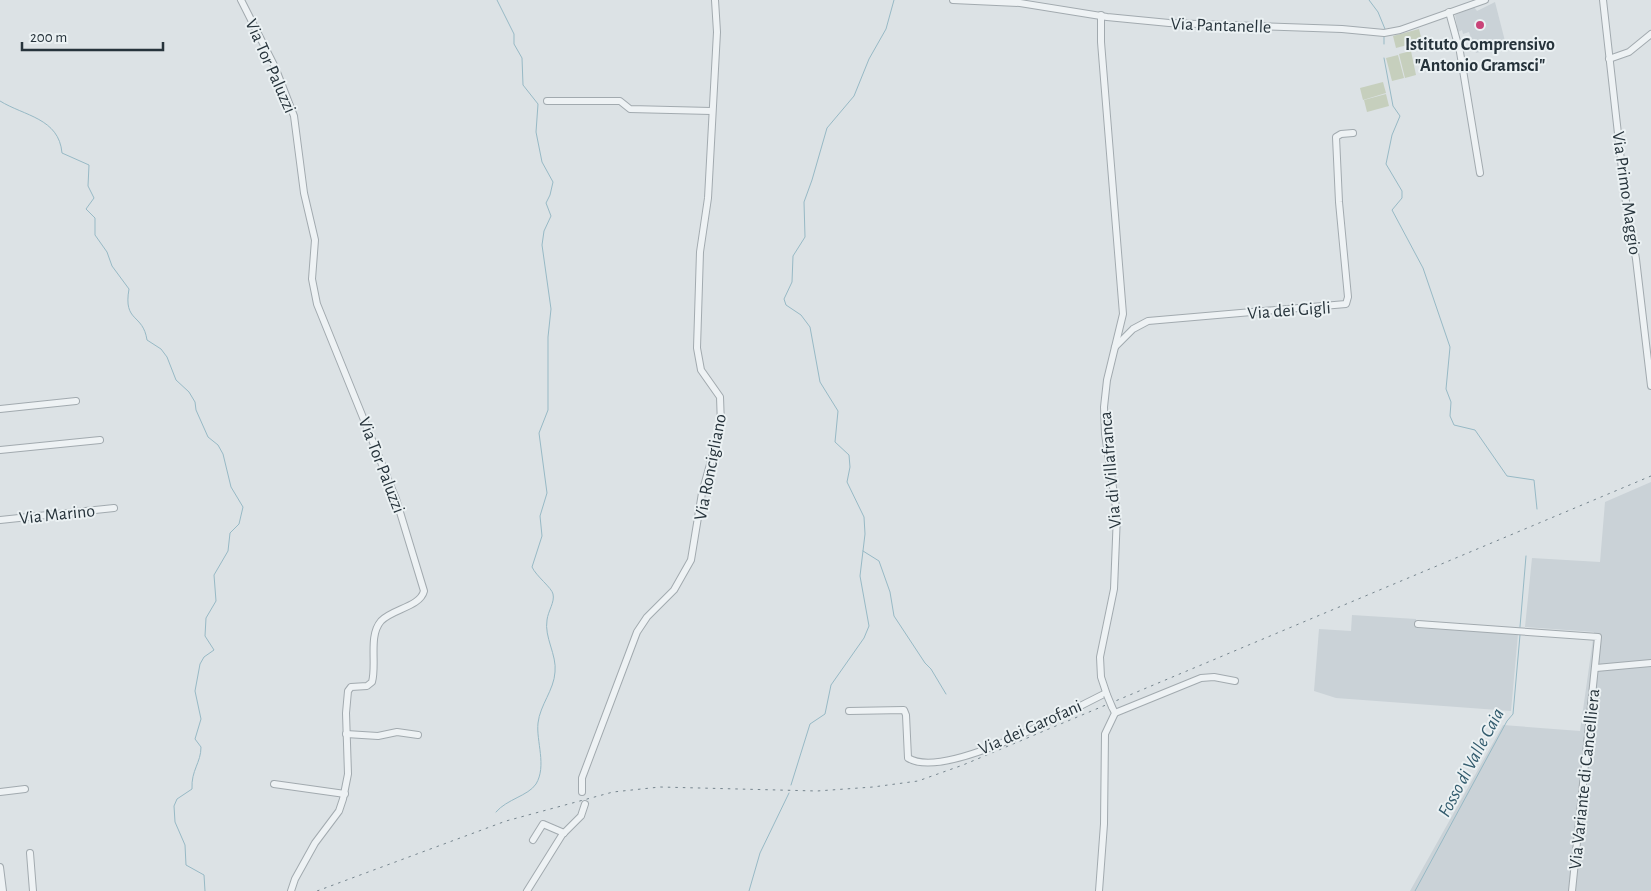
<svg xmlns="http://www.w3.org/2000/svg" width="1651" height="891" viewBox="0 0 1651 891" font-family="'Alegreya Sans',sans-serif">
  <style>
    .built { fill: #cad2d7 }
    .green { fill: #c6cfbd }
    .lines { fill: none; stroke-linecap: round; stroke-linejoin: round }
    .stream { stroke: #97b9c5; stroke-width: 1 }
    .minor-casing { stroke: #a2aaaf; stroke-width: 8 }
    .minor { stroke: #eef2f4; stroke-width: 6 }
    .rail { stroke: #76858e; stroke-width: 1; stroke-dasharray: 2.5 5; stroke-linecap: butt }
    .minor-bridge-casing { stroke: #a2aaaf; stroke-width: 8; stroke-linecap: butt }
    .minor-bridge { stroke: #eef2f4; stroke-width: 6 }
    .poi-dot { fill: #c94378; stroke: #ebf1f3; stroke-width: 2 }
    .labels { text-anchor: middle; stroke-width: 4; stroke-linejoin: round; paint-order: stroke }
    .street-label { font-size: 18px; fill: #26333b; stroke: #ebf1f3 }
    .poi-label { font-size: 18px; font-weight: bold; fill: #26333b; stroke: #ebf1f3 }
    .water-label { font-size: 19px; font-style: italic; fill: #325b6d; stroke: #ebf1f3 }
  </style>
  <rect width="100%" height="100%" fill="#dce2e5"/>
  <!-- built -->
  <g class="built">
    <path d="M 1495,2 L 1506,45 L 1476,53 L 1469,32 L 1463,34 L 1462,30 L 1458,32 L 1455,15 L 1474,7 L 1477,11 Z"/>
    <path d="M 1651,482 L 1651,891 L 1410,891 L 1503,725 L 1580,731 L 1594,632 L 1525,627 L 1532,558 L 1600,562 L 1605,502 Z"/>
    <path d="M 1352,615 L 1416,619 L 1416,628 L 1518,634 L 1511,711 L 1336,698 L 1314,691 L 1319,629 L 1351,631 Z"/>
  </g>
  <!-- green -->
  <g class="green">
    <path d="M 1419,29 L 1422,41 L 1396,48 L 1393,36 Z"/>
    <path d="M 1411,51 L 1416,75 L 1405,78 L 1399,54 Z"/>
    <path d="M 1398,55 L 1404,78 L 1392,81 L 1386,58 Z"/>
    <path d="M 1383,82 L 1386,93 L 1363,100 L 1360,88 Z"/>
    <path d="M 1386,94 L 1389,106 L 1367,112 L 1364,100 Z"/>
  </g>
  <g class="lines">
    <!-- stream -->
    <g class="stream">
      <path d="M 1369,0 L 1378,12 L 1385,29"/>
      <path d="M 1384,44 L 1384,35"/>
      <path d="M 1384,58 L 1393,106 L 1400,116 L 1392,135 L 1386,164 L 1402,191 L 1402,198 L 1392,210 L 1423,268 L 1450,347 L 1446,389 L 1451,402 L 1450,416 L 1454,425 L 1475,430 L 1507,476 L 1534,480 L 1537,509"/>
      <path d="M 0,101 C 24,116 59,118 62,153 L 89,165 L 88,186 L 94,198 L 86,209 L 95,218 L 95,235 L 107,252 L 112,266 L 129,289 C 123,323 143,313 147,340 L 161,349 L 167,357 L 176,380 L 189,392 L 195,402 L 196,410 L 208,437 L 218,445 L 223,454 L 231,487 L 243,507 L 239,524 L 230,533 L 228,551 L 214,575 L 216,601 L 206,618 L 205,636 L 214,650 L 204,657 L 200,664 L 195,691 L 201,719 L 195,739 L 201,747 C 201,763 191,770 192,789 L 177,799 L 174,806 L 175,822 L 185,845 L 186,865 L 204,875 L 205,891"/>
      <path d="M 863,551 L 879,561 L 890,592 L 894,616 L 925,663 L 931,669 L 946,694"/>
      <path d="M 1520,627 L 1526,556"/>
      <path d="M 791,785 L 810,724 L 825,714 L 831,685 L 864,638 L 869,626 L 860,576 L 865,534 L 864,517 L 847,482 L 850,467 L 849,455 L 835,442 L 838,411 L 820,382 L 810,327 L 801,315 L 786,305 L 784,299 L 792,282 L 793,256 L 805,237 L 804,202 L 812,180 L 827,128 L 854,96 L 869,59 L 886,29 L 894,0"/>
      <path d="M 496,812 C 507,799 528,796 536,784 C 547,766 536,741 538,723 C 540,705 554,690 555,672 C 557,655 544,637 547,620 C 548,611 555,602 553,594 C 552,588 536,576 532,567 L 542,536 L 540,516 L 547,493 L 539,433 L 548,410 L 548,337 L 551,309 L 542,245 L 544,231 L 551,216 L 546,203 L 550,195 L 553,182 L 542,162 L 536,132 L 538,104 L 523,85 L 522,58 L 514,44 L 514,34 L 497,0"/>
      <path d="M 749,891 L 760,853 L 789,793"/>
      <path d="M 1415,891 L 1507,721 L 1513,714 L 1520,635"/>
    </g>
    <!-- minor casing -->
    <g class="minor-casing">
      <g id="minor">
        <path d="M 241,0 L 275,67 L 294,116 L 304,193 L 315,240 L 312,279 L 317,304 L 396,499 L 424,591 C 420,607 392,609 381,621 C 368,636 377,664 372,682 L 367,686 L 351,687 L 348,691 L 346,713 L 348,774 L 343,799 L 339,811 L 315,843 L 295,879 L 291,891"/>
        <path d="M 953,0 L 1020,3 L 1107,17 L 1169,23 L 1342,29 L 1384,33 L 1400,30 L 1485,0"/>
        <path d="M 1603,0 L 1625,196 L 1636,259 L 1651,386"/>
        <path d="M 1449,12 L 1460,52 L 1480,173"/>
        <path d="M 1101,15 L 1101,42 L 1123,314 L 1107,380 L 1104,407 L 1105,434 L 1117,514 L 1114,589 L 1100,657 L 1101,677 L 1107,695"/>
        <path d="M 1609,59 L 1629,52 L 1651,34"/>
        <path d="M 547,101 L 620,101 L 630,109 L 711,111"/>
        <path d="M 1115,347 L 1133,329 L 1148,321 L 1346,304 L 1348,297 L 1339,202 L 1336,137 L 1341,134 L 1353,133"/>
        <path d="M 0,409 L 76,401"/>
        <path d="M 0,450 L 100,440"/>
        <path d="M 0,520 L 114,508"/>
        <path d="M 1418,624 L 1598,637 L 1572,891"/>
        <path d="M 1596,668 L 1651,663"/>
        <path d="M 849,711 L 904,710 L 906,715 L 908,758 C 945,781 1069,711 1106,693"/>
        <path d="M 1115,713 L 1201,678 L 1214,677 L 1235,681"/>
        <path d="M 346,734 L 378,736 L 397,732 L 418,735"/>
        <path d="M 274,784 L 345,794"/>
        <path d="M 0,792 L 25,789"/>
        <path d="M 582,792 L 582,778 L 637,632 L 647,617 L 674,590 L 691,560 L 702,493 L 721,425 L 720,397 L 701,370 L 697,348 L 700,252 L 708,198 L 717,32 L 715,0"/>
        <path d="M 533,840 L 543,824 L 564,833"/>
        <path d="M 30,853 L 33,891"/>
        <path d="M 0,867 L 3,891"/>
        <path d="M 527,891 L 562,835 L 581,816 L 585,804"/>
        <path d="M 1099,891 L 1104,824 L 1105,734 L 1115,713 L 1112,707"/>
      </g>
    </g>
    <!-- minor -->
    <use href="#minor" class="minor"/>
    <!-- rail -->
    <path class="rail" d="M 317,891 L 506,821 L 613,792 L 660,787 L 817,791 L 873,787 L 918,781 L 963,765 L 1651,476"/>
    <!-- minor-bridge casing -->
    <g class="minor-bridge-casing">
      <path id="minor-bridge" d="M 1107,695 L 1112,707"/>
    </g>
    <!-- minor-bridge -->
    <use href="#minor-bridge" class="minor-bridge"/>
  </g>
  <!-- markers -->
  <circle class="poi-dot" cx="1480" cy="25" r="5"/>
  <g class="labels">
    <!-- street labels -->
    <g class="street-label">
      <text transform="translate(1221 25) rotate(2)" y="6">Via Pantanelle</text>
      <text transform="translate(271 66) rotate(66)" y="6">Via Tor Paluzzi</text>
      <text transform="translate(1627 193) rotate(82)" y="6">Via Primo Maggio</text>
      <text transform="translate(1289 310) rotate(-4)" y="6">Via dei Gigli</text>
      <text transform="translate(382 465) rotate(69)" y="6">Via Tor Paluzzi</text>
      <text transform="translate(710 467) rotate(-79)" y="6">Via Roncigliano</text>
      <text transform="translate(1110 470) rotate(-95)" y="6">Via di Villafranca</text>
      <text transform="translate(57 514) rotate(-6)" y="6">Via Marino</text>
      <text transform="translate(1030 727) rotate(-24)" y="6">Via dei Garofani</text>
      <text transform="translate(1584 779) rotate(-84)" y="6">Via Variante di Cancelliera</text>
    </g>
    <!-- poi labels -->
    <g class="poi-label">
      <text x="1480" y="50">Istituto Comprensivo<tspan x="1480" dy="21">"Antonio Gramsci"</tspan></text>
    </g>
    <!-- water labels -->
    <g class="water-label">
      <text transform="translate(1470 762) rotate(-62)" y="7">Fosso di Valle Caia</text>
    </g>
  </g>
  <!-- scale -->
  <path d="M22 42v8h141v-8" fill="none" stroke="#26333b" stroke-width="2.5"/>
  <text x="30" y="42" font-size="15" fill="#26333b" stroke="#ebf1f3" stroke-width="4" paint-order="stroke">200 m</text>
</svg>
